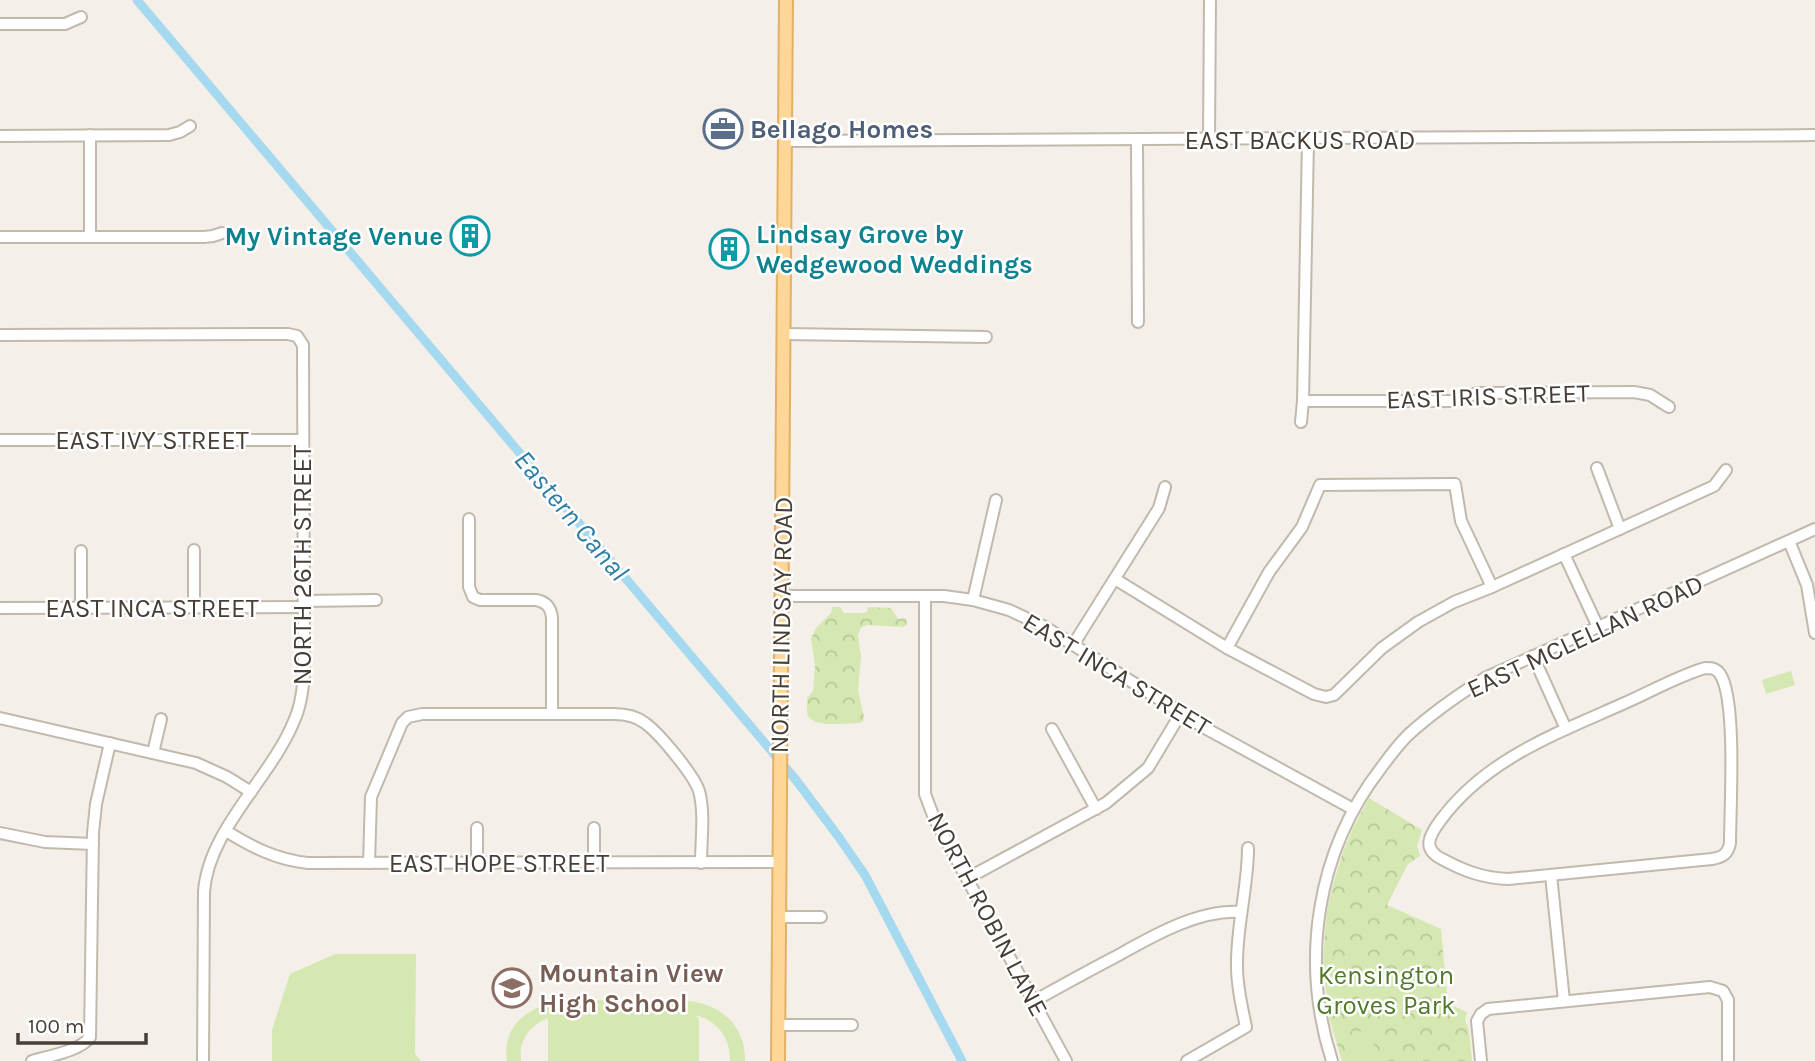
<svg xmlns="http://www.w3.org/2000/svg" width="1815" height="1061" viewBox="0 0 1815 1061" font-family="Karla,sans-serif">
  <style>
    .park { fill: url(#park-crowns) }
    .pitch { fill: #d5e8b1 }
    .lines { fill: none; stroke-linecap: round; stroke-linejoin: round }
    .canal { stroke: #a5d9f0; stroke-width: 9 }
    .minor-casing { stroke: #c2b9ad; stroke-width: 14 }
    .major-casing { stroke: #e3b166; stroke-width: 16 }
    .minor { stroke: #fff; stroke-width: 10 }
    .major { stroke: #fed697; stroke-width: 12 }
    .labels { text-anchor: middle; stroke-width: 5; stroke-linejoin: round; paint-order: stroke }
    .service-label { font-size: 26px; font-weight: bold; fill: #4e5e75; stroke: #fff; text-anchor: start }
    .street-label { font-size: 26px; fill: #473f37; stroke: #fff }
    .culture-label { font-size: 26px; font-weight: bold; fill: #0d838f; stroke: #fff; text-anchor: start }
    .education-label { font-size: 26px; font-weight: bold; fill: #785e54; stroke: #fff; text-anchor: start }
    .park-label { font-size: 26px; fill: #50792a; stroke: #fff }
    .water-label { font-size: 28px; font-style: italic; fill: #2d7ea3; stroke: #fff }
  </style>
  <defs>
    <pattern id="park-crowns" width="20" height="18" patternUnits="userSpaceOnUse" patternTransform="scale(1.75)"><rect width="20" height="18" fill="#d5e8b1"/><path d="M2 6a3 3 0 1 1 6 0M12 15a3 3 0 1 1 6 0" fill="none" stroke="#b8c899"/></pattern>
  </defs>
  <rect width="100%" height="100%" fill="#f4efe8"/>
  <!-- park -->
  <g class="park">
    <path d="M 832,607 L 840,607 L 844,613 L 864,613 L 867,612 L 868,607 L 891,608 L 898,619 L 905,618 L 907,621 L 906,625 L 903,627 L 867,625 L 861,628 L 858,635 L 861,657 L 858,690 L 864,717 L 863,721 L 860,723 C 847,723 815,728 808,716 C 806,710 808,704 807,698 L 813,691 L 814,679 L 815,666 L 811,639 L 816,628 L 831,613 Z"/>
    <path d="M 1369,798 L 1422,830 L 1417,846 L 1420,856 L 1408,864 L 1387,905 L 1441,929 L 1448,1004 L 1467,1012 L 1465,1020 L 1469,1030 L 1472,1061 L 1342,1061 L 1329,1018 L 1323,964 L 1326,916 L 1332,888 L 1343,852 L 1353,828 Z"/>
  </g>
  <!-- pitch -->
  <g class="pitch">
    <path d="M 1791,671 L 1795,685 L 1766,694 L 1762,680 Z"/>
    <path d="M 335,954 L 416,954 L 415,1054 L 421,1061 L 272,1061 L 272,1030 L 290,974 Z"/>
    <path d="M 569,1000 L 687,1001 C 720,1003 746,1026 745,1061 L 730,1061 C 731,1038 716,1019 694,1015 L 699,1018 L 699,1061 L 548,1061 L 548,1018 C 530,1025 518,1041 521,1061 L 507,1061 C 501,1021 535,1003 569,1000 Z"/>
    <path d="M 1352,1031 L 1374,1032 L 1373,1061 L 1352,1061 Z"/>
  </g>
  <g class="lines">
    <!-- canal -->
    <path class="canal" d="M 137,0 L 796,780 L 838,836 L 865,875 L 962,1061"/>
    <!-- minor casing -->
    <g class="minor-casing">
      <g id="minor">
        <path d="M 0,24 L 65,24 L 81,17"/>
        <path d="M 0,136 L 169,135 L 180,132 L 190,126"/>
        <path d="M 1209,140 L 1210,0"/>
        <path d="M 785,141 C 1129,142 1472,140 1815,135"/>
        <path d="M 1137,142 L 1138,322"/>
        <path d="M 0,237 L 204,237 L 213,236 L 222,233"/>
        <path d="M 90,237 L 90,135"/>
        <path d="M 784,334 L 986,337"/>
        <path d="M 0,335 L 288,334 L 297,336 L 303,345 L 304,673 C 303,689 301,706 294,721 C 271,778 208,830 204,892 L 203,1061"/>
        <path d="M 1303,401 L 1454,401 L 1477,393 L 1634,392 L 1650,395 L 1669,407"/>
        <path d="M 1301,422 L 1303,401 L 1308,140"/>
        <path d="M 0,440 L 303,440"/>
        <path d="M 1597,468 L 1620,529"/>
        <path d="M 469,519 L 469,587 L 473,597 L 480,600 L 536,600 C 547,602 551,608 552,618 L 552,714"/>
        <path d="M 1789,541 L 1807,585 L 1815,633"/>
        <path d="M 81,551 L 81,608"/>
        <path d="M 1564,554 L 1598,627"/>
        <path d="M 1115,579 L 1227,648 L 1314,694 L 1326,697 L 1334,695 L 1382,648 L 1418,622 L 1454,602 L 1492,587 L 1714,486 L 1726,470"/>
        <path d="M 781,596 L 944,596 L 973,600 L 1009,610 L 1045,627 L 1205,728 L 1353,809"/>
        <path d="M 925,596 L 925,794 L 934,818 L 1066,1061"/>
        <path d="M 973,600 L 996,500"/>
        <path d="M 304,601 L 376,600"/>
        <path d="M 194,607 L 194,550"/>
        <path d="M 0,608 L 304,607"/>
        <path d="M 1073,645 L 1159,508 L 1165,487"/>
        <path d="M 1227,648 L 1269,572 L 1302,527 L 1320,485 L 1455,484 L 1461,521 L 1492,587"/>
        <path d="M 1533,656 L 1566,729"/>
        <path d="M 1705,668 C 1711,668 1716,668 1720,674 C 1737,699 1730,809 1730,843 C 1728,854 1723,857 1712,859 L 1508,879 C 1483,878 1464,871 1442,859 C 1422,849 1429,836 1440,821 C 1486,758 1558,733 1627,702 C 1652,691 1678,676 1705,668 Z"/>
        <path d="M 0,718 L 196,763 L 227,777 L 251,792"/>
        <path d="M 1052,729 L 1096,809"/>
        <path d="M 153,753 L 161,719"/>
        <path d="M 477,828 L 477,863"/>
        <path d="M 226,831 C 252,847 277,860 308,863 L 779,862"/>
        <path d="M 0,833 L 45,842 L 93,844"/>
        <path d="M 369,863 L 371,797 L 402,723 L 408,717 L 422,714 L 614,714 C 625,714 636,716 645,723 C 659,733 694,775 699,791 C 705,813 701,840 701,863"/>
        <path d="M 594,863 L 594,828"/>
        <path d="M 1551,875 L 1564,1001"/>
        <path d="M 968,878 L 1106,803 L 1148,768 L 1181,713"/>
        <path d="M 779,917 L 821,917"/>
        <path d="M 1034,1001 C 1061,986 1088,971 1115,957 C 1151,937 1198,909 1241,912"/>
        <path d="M 778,1025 L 852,1025"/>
        <path d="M 32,1061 C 48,1056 81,1051 90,1037 L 93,833 L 96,804 L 110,743"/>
        <path d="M 1187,1061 L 1246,1027 C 1242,1007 1237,988 1237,967 C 1236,927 1248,888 1248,848"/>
        <path d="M 1332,1061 C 1300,961 1316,852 1381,768 C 1389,757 1398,745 1408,735 C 1432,713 1458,695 1485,678 L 1815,529"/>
        <path d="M 1481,1061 L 1477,1021 L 1481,1014 L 1488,1009 L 1710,987 L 1723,991 L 1728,1000 L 1728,1061"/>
      </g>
    </g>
    <!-- major casing -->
    <g class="major-casing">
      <path id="major" d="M 778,1061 L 786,0"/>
    </g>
    <!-- minor -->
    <use href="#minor" class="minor"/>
    <!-- major -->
    <use href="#major" class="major"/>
  </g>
  <!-- icons -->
  <defs>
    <g id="office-ring" transform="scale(2.0125)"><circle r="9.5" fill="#fff" stroke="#5c6f8a" stroke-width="1.5"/><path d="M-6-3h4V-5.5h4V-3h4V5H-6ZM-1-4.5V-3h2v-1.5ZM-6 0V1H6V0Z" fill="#5c6f8a"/></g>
    <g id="building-ring" transform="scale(2.0125)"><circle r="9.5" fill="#fff" stroke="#0f9aa8" stroke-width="1.5"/><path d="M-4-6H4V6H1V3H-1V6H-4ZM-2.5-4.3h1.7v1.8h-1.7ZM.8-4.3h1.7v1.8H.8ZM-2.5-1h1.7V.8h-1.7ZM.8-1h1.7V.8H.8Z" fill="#0f9aa8"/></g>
    <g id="school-ring" transform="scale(2.0125)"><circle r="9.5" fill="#fff" stroke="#8d6e63" stroke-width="1.5"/><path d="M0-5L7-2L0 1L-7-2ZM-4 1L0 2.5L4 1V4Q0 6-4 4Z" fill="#8d6e63"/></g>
  </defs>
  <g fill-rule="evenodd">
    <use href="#office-ring" x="723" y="129"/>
    <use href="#building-ring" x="470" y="236"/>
    <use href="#building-ring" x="729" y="249"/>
    <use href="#school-ring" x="512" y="988"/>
  </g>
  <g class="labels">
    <!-- service labels -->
    <g class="service-label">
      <text x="750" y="138">Bellago Homes</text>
    </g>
    <!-- street labels -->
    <g class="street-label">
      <text x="1300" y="149">EAST BACKUS ROAD</text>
      <text transform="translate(1488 396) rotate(-2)" y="9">EAST IRIS STREET</text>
      <text x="152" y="449">EAST IVY STREET</text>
      <text transform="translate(302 565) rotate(-90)" y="9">NORTH 26TH STREET</text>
      <text x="152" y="617">EAST INCA STREET</text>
      <text transform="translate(781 625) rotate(-89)" y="9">NORTH LINDSAY ROAD</text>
      <text transform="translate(1585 636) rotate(-25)" y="9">EAST MCLELLAN ROAD</text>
      <text transform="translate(1117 674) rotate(31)" y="9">EAST INCA STREET</text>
      <text x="499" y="872">EAST HOPE STREET</text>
      <text transform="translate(988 914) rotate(62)" y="9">NORTH ROBIN LANE</text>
    </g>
    <!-- culture labels -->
    <g class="culture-label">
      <text x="756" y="243">Lindsay Grove by<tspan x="756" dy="30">Wedgewood Weddings</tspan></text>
      <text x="443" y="245" text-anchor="end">My Vintage Venue</text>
    </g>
    <!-- education labels -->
    <g class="education-label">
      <text x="539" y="982">Mountain View<tspan x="539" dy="30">High School</tspan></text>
    </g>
    <!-- park labels -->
    <g class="park-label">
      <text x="1386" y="984">Kensington<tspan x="1386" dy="30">Groves Park</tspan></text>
    </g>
    <!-- water labels -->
    <g class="water-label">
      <text transform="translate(572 515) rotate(50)" y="10">Eastern Canal</text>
    </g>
  </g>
  <!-- scale -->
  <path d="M18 1033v10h128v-10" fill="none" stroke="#473f37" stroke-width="3.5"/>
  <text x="28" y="1033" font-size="21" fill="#473f37" stroke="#ffffff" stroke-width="5" paint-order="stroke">100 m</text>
</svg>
